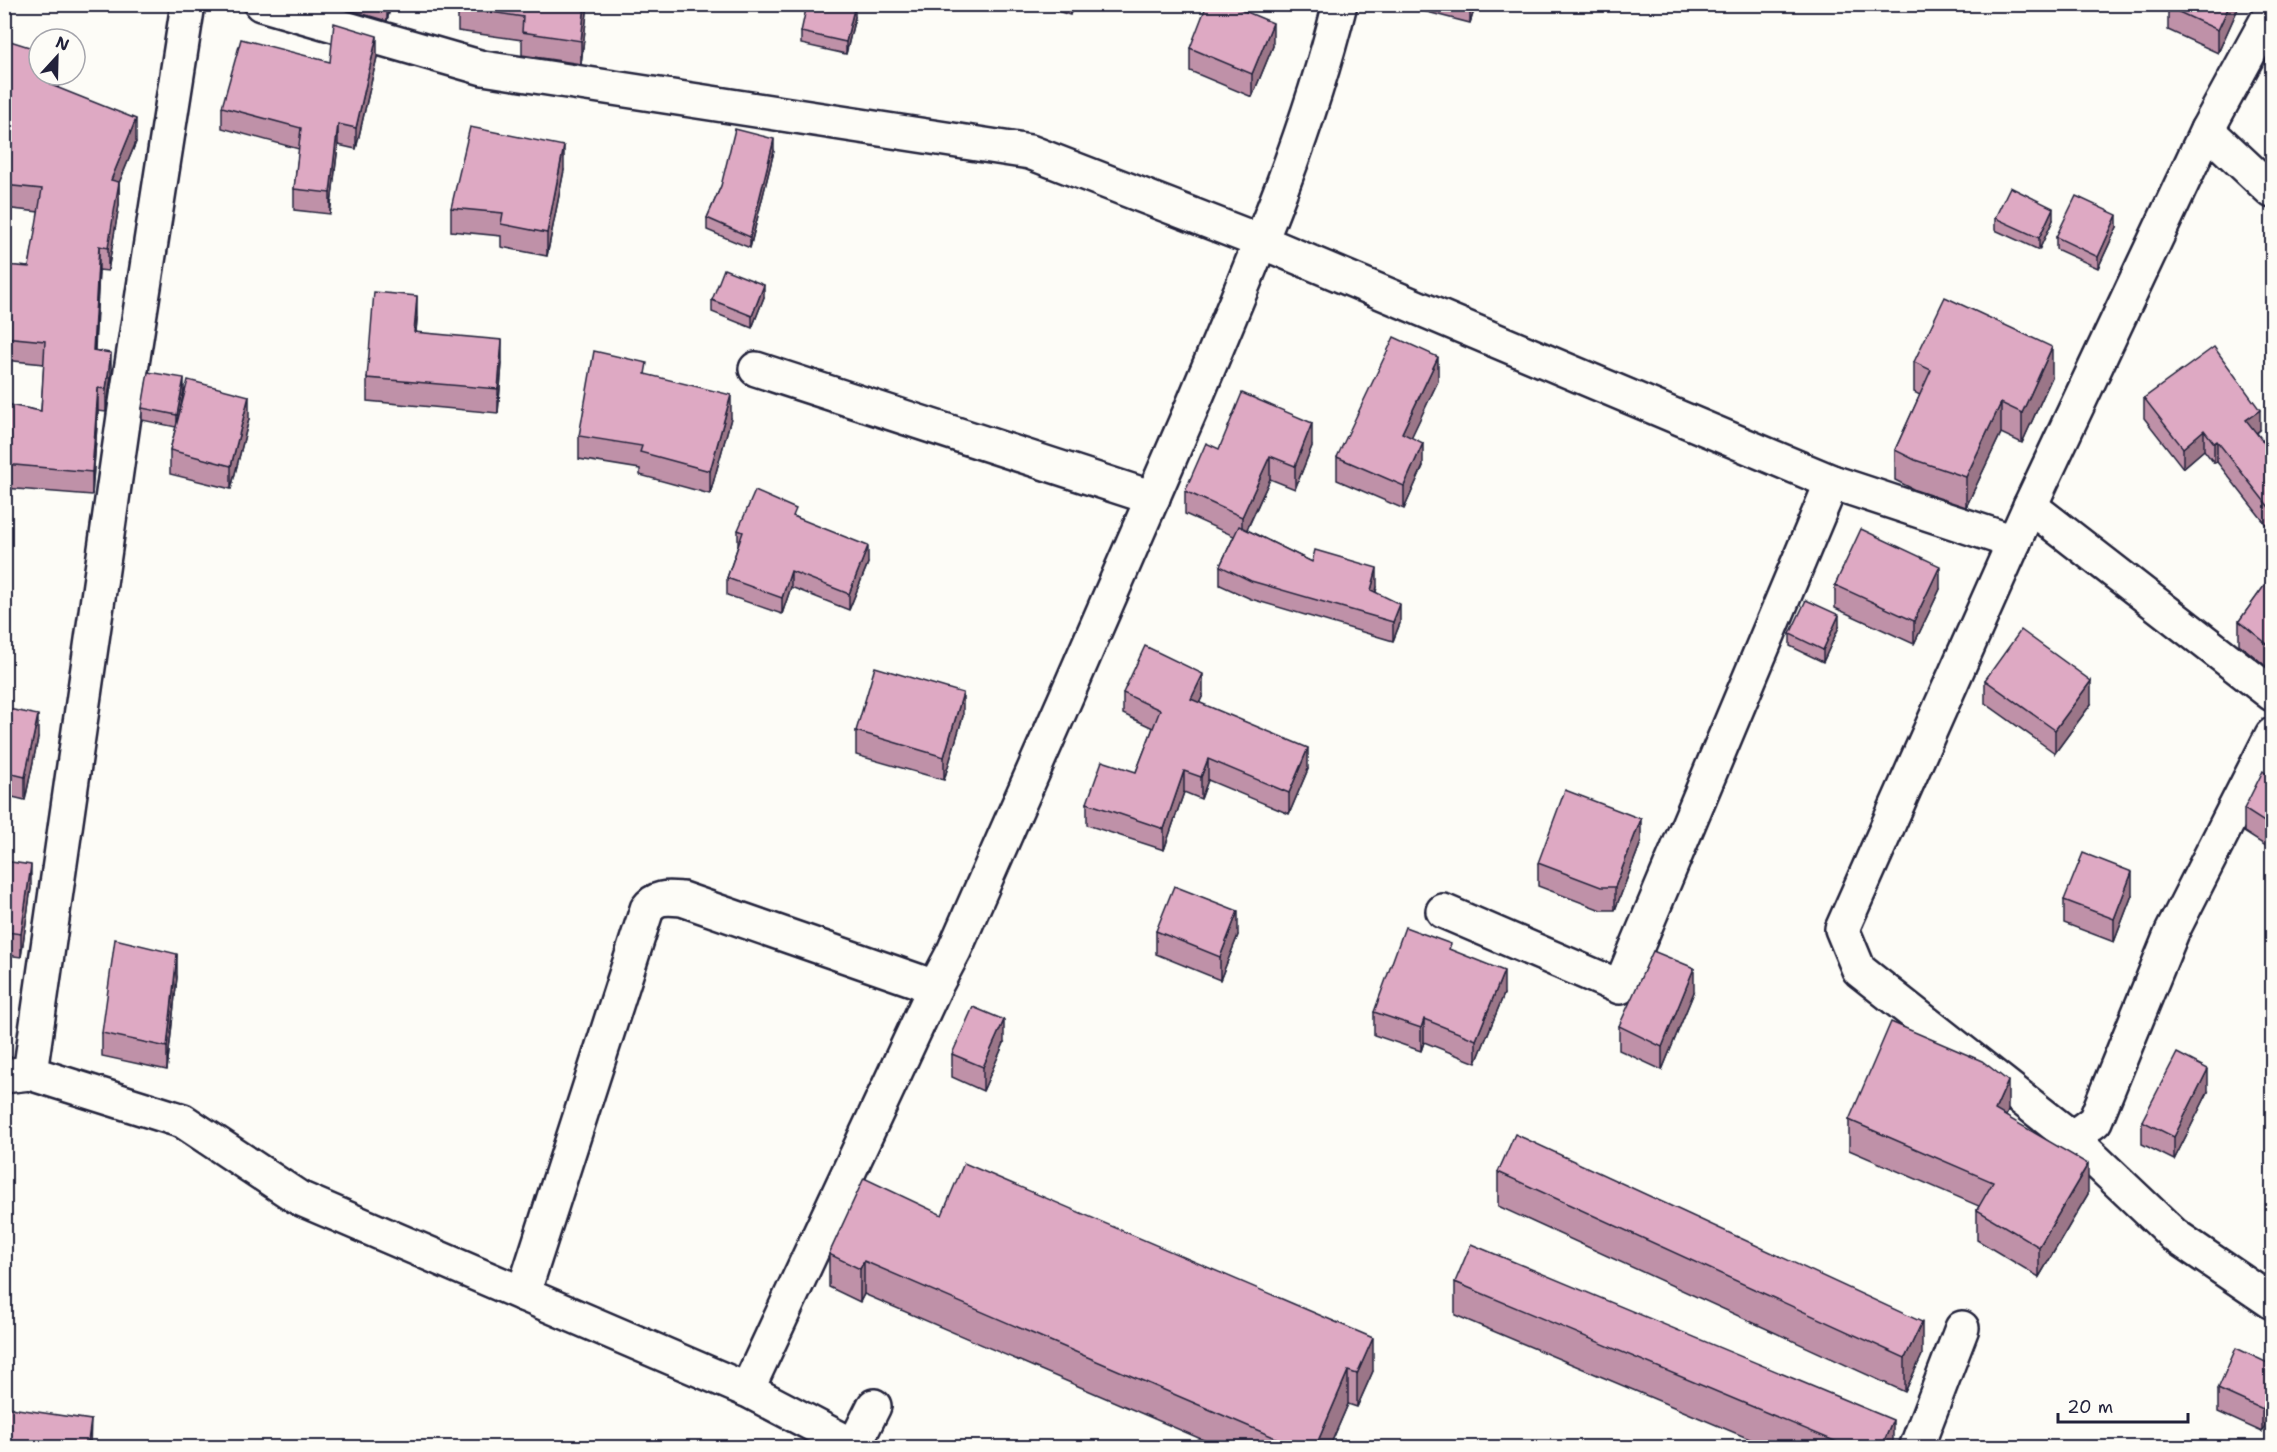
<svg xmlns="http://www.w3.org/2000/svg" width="2277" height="1452" viewBox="0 0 2277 1452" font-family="'Shantell Sans',sans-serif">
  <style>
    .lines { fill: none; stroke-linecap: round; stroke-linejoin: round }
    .minor-casing { stroke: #22223b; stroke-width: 38 }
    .minor { stroke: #fdfcf7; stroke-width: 33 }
    .wall { fill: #bf91a8; stroke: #22223b; stroke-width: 1.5 }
    .shaded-wall { fill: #9b7688; stroke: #22223b; stroke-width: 1.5 }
    .building { fill: #dea9c3; stroke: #22223b; stroke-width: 1.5 }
  </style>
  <rect width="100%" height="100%" fill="#fdfcf7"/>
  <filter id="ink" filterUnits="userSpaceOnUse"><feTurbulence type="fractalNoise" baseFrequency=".0167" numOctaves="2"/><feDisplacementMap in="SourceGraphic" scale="12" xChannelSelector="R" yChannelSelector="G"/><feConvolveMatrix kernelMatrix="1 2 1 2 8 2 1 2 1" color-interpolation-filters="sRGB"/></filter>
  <g filter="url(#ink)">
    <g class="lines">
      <!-- minor casing -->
      <g class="minor-casing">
        <g id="minor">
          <path d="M 261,4 L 483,68 L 1030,152 L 1262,242 L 1832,482 L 2014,542"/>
          <path d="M 2272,11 L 2207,130 L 2030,506 L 1842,929 L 1859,970 L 2072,1138 L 2174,1235 L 2272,1302"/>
          <path d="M 2207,130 L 2272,191"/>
          <path d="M 756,369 L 1153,498"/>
          <path d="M 2030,506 L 2272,694"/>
          <path d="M 1443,911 L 1620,987 L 1832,482"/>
          <path d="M 30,1073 L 125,409 L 188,4"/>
          <path d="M 4,1076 L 30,1073 L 183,1121 L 299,1198 L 523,1294 L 647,909 C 656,896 668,898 682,899 L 935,987 L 954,951 C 1033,772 1112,594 1189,414 C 1245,280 1305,146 1340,4"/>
          <path d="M 2072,1138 L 2095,1121 L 2172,932 L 2272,735"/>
          <path d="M 523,1294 L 747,1390 L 854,1446 L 874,1406"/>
          <path d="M 747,1390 L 935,987"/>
          <path d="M 1916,1448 L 1962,1328"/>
        </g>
      </g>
      <!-- minor -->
      <use href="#minor" class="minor"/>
    </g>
    <!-- wall -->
    <g class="wall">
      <path d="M 339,4 L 391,4 L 387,21 L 339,7 Z"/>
      <path d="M 588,4 L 581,64 L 522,55 L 522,40 L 458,31 L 458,7 Z"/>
      <path d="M 1035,4 L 1073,4 L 1070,15 Z"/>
      <path d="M 1396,4 L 1476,4 L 1470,23 Z"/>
      <path d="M 2169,4 L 2240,4 L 2218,53 L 2168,30 L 2168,7 Z"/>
      <path d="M 855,17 L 846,54 L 801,44 L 801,32 Z"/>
      <path d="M 4,46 L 60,75 L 60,80 L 58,88 L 136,142 L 119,183 L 119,205 L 108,271 L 99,270 L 95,350 L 111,376 L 106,412 L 98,411 L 92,495 L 4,488 L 4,404 L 41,411 L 44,364 L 4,360 L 4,265 L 29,267 L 39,212 L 4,208 Z"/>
      <path d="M 1273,46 L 1252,97 L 1190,71 L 1190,48 Z"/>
      <path d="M 377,57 L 356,149 L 338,145 L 330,214 L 294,210 L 294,189 L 299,149 L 222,128 L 222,107 L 330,62 Z"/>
      <path d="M 774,151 L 750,248 L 707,230 L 707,218 L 721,186 Z"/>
      <path d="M 564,170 L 547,256 L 501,247 L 501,236 L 451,231 L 451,208 Z"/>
      <path d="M 1995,218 L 2053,220 L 2039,250 L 1995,230 Z"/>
      <path d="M 2117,227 L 2098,268 L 2056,249 L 2056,237 Z"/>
      <path d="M 764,297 L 752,328 L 712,312 L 712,300 Z"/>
      <path d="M 417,319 L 416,332 L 502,363 L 498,413 L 367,401 L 367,378 Z"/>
      <path d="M 1914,362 L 2052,377 L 2022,443 L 2001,433 L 1966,507 L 1915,490 L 1895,480 L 1895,450 L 1920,395 L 1914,392 Z"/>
      <path d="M 647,375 L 731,418 L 710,494 L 640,475 L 640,469 L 579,459 L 579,436 Z"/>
      <path d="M 1438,381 L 1411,437 L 1423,466 L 1404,509 L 1337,480 L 1337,457 Z"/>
      <path d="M 184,390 L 178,421 L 249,419 L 231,489 L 170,474 L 170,450 L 176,427 L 142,420 L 142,408 Z"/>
      <path d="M 2144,398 L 2260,430 L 2257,433 L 2272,453 L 2272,532 L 2217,462 L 2214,463 L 2204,450 L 2183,468 L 2144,418 Z"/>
      <path d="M 1312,446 L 1295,489 L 1270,479 L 1247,530 L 1312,562 L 1377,587 L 1376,592 L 1400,623 L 1393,641 L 1251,599 L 1220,585 L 1220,566 L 1234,536 L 1185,514 L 1185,491 L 1219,449 Z"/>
      <path d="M 796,517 L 868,563 L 849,610 L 791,587 L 782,614 L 727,595 L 727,578 L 738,546 L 738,530 Z"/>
      <path d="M 2272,575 L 2272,671 L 2239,644 L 2239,621 Z"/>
      <path d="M 1835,585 L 1940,589 L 1914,644 L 1835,608 Z"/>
      <path d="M 1839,627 L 1823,662 L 1790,646 L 1790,634 Z"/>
      <path d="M 1985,680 L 2091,704 L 2055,753 L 1985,703 Z"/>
      <path d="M 1123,693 L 1203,695 L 1199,703 L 1308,769 L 1289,814 L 1208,780 L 1201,799 L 1184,792 L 1164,850 L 1087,825 L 1087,803 L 1136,772 L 1153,728 L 1123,714 Z"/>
      <path d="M 4,708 L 38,738 L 25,800 L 4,795 Z"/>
      <path d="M 963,716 L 944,780 L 856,755 L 856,731 Z"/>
      <path d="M 2272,778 L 2272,850 L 2244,832 L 2244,809 Z"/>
      <path d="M 1641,842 L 1615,910 L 1601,910 L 1538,886 L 1538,863 Z"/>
      <path d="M 4,861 L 31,888 L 21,957 L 7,955 Z"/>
      <path d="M 2132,895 L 2114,942 L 2064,923 L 2064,900 Z"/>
      <path d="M 1156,931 L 1238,935 L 1220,980 L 1156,954 Z"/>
      <path d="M 1451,950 L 1504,994 L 1476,1063 L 1424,1042 L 1421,1051 L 1374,1035 L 1374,1012 Z"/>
      <path d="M 177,977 L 167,1070 L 102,1056 L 102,1033 Z"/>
      <path d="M 1694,992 L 1662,1070 L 1619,1050 L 1619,1026 Z"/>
      <path d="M 1004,1043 L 983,1091 L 952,1077 L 952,1054 Z"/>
      <path d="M 2208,1092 L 2174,1160 L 2142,1144 L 2142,1121 Z"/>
      <path d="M 2008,1111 L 2006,1116 L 2088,1194 L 2039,1277 L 1977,1240 L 1977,1210 L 1979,1206 L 1849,1150 L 1849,1120 Z"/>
      <path d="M 1498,1172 L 1922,1355 L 1905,1392 L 1498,1206 Z"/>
      <path d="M 942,1215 L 1373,1371 L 1357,1407 L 1348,1404 L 1329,1448 L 1222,1448 L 864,1294 L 860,1302 L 829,1287 L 829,1254 Z"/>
      <path d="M 1455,1282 L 1893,1448 L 1771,1448 L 1455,1315 Z"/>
      <path d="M 2272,1365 L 2272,1409 L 2262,1432 L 2218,1412 L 2218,1389 Z"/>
    </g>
    <!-- shaded-wall -->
    <g class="shaded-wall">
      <path d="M 387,4 L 391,4 L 387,21 Z"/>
      <path d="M 585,4 L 588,4 L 581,64 L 581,41 Z"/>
      <path d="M 1070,4 L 1073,4 L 1070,15 Z"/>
      <path d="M 1470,4 L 1476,4 L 1470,23 Z"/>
      <path d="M 2230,4 L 2240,4 L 2218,53 L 2218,30 Z"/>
      <path d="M 855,5 L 855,17 L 846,54 L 846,42 Z"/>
      <path d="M 1273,23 L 1273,46 L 1252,97 L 1252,74 Z"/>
      <path d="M 377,36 L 377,57 L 356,149 L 356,128 Z"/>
      <path d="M 54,75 L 60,75 L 60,80 L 51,108 L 51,85 Z"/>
      <path d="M 136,119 L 136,142 L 119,183 L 119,205 L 108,271 L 108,248 L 111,180 Z"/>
      <path d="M 338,124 L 338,145 L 330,214 L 330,193 Z"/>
      <path d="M 774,139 L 774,151 L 750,248 L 750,237 Z"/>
      <path d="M 564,146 L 564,170 L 547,256 L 547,233 Z"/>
      <path d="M 2053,208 L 2053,220 L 2039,250 L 2039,238 Z"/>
      <path d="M 2117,215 L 2117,227 L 2098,268 L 2098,257 Z"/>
      <path d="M 99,246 L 99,270 L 93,373 L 93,350 Z"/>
      <path d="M 764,285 L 764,297 L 752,328 L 752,316 Z"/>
      <path d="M 417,296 L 417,319 L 414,355 L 414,332 Z"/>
      <path d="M 502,340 L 502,363 L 498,413 L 498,389 Z"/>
      <path d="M 2052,347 L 2052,377 L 2022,443 L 2022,413 Z"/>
      <path d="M 111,353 L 111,376 L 106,412 L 106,389 Z"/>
      <path d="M 1438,357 L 1438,381 L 1402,457 L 1402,433 Z"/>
      <path d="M 184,378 L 184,390 L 177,427 L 177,415 Z"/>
      <path d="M 98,388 L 98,411 L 92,495 L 92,472 Z"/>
      <path d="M 731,395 L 731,418 L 710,494 L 710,471 Z"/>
      <path d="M 249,396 L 249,419 L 231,489 L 231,466 Z"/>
      <path d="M 2001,403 L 2001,433 L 1966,507 L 1966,477 Z"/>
      <path d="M 2260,410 L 2260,430 L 2246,440 L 2246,420 Z"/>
      <path d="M 1312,423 L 1312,446 L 1295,489 L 1295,466 Z"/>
      <path d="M 2204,430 L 2204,450 L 2183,468 L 2183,448 Z"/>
      <path d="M 2217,441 L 2217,462 L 2214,463 L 2214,443 Z"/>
      <path d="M 1423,443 L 1423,466 L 1404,509 L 1404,486 Z"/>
      <path d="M 1270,456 L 1270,479 L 1242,540 L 1242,517 Z"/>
      <path d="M 868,546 L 868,563 L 849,610 L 849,594 Z"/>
      <path d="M 1940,566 L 1940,589 L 1914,644 L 1914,621 Z"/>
      <path d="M 1377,568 L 1377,587 L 1371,609 L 1371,590 Z"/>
      <path d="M 791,571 L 791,587 L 782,614 L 782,598 Z"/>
      <path d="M 1400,604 L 1400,623 L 1393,641 L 1393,622 Z"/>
      <path d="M 1839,615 L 1839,627 L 1823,662 L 1823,650 Z"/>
      <path d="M 1203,674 L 1203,695 L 1191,721 L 1191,699 Z"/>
      <path d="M 2091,681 L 2091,704 L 2055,753 L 2055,730 Z"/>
      <path d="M 963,693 L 963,716 L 944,780 L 944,757 Z"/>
      <path d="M 38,715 L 38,738 L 25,800 L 25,777 Z"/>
      <path d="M 1308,748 L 1308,769 L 1289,814 L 1289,793 Z"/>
      <path d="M 1208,759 L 1208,780 L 1201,799 L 1201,777 Z"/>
      <path d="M 1184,771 L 1184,792 L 1164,850 L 1164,829 Z"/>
      <path d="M 1641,819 L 1641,842 L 1615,910 L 1615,887 Z"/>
      <path d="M 31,865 L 31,888 L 21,957 L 21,934 Z"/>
      <path d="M 2132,872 L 2132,895 L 2114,942 L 2114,919 Z"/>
      <path d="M 1238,911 L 1238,935 L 1220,980 L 1220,957 Z"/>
      <path d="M 7,932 L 7,955 L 4,972 L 4,949 Z"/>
      <path d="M 177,954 L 177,977 L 167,1070 L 167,1047 Z"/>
      <path d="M 1694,968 L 1694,992 L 1662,1070 L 1662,1047 Z"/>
      <path d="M 1504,971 L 1504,994 L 1476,1063 L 1476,1040 Z"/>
      <path d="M 1424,1019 L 1424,1042 L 1421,1051 L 1421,1028 Z"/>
      <path d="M 1004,1020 L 1004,1043 L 983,1091 L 983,1067 Z"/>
      <path d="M 2208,1069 L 2208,1092 L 2174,1160 L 2174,1137 Z"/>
      <path d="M 2008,1081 L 2008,1111 L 1995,1140 L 1995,1110 Z"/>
      <path d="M 2088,1164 L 2088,1194 L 2039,1277 L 2039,1247 Z"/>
      <path d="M 864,1261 L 864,1294 L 860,1302 L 860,1269 Z"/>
      <path d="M 1922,1322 L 1922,1355 L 1905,1392 L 1905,1358 Z"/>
      <path d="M 1373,1338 L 1373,1371 L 1357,1407 L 1357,1374 Z"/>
      <path d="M 1348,1371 L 1348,1404 L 1329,1448 L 1315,1448 Z"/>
      <path d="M 2272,1386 L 2272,1409 L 2262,1432 L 2262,1409 Z"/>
      <path d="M 91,1420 L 90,1448 L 87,1448 Z"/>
      <path d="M 1893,1420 L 1893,1448 L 1881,1448 Z"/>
    </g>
    <!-- building -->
    <g class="building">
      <path d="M 458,4 L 585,4 L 581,41 L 522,32 L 523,17 L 458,7 Z"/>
      <path d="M 807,4 L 851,4 L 855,5 L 846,42 L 801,32 Z"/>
      <path d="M 1207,4 L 1228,4 L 1273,23 L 1252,74 L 1190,48 Z"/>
      <path d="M 2169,4 L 2230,4 L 2218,30 L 2168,7 Z"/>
      <path d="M 334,23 L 377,36 L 356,128 L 338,124 L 330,193 L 294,189 L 301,128 L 222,107 L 241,39 L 330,62 Z"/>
      <path d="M 7,40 L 39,50 L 39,75 L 54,75 L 51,85 L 136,119 L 111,180 L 119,182 L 108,248 L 99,246 L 93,350 L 111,353 L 106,389 L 98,388 L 92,472 L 4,464 L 4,404 L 41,411 L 45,341 L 4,337 L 4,265 L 29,267 L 42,189 L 4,185 L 4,46 Z"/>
      <path d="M 470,127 L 564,146 L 547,233 L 501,224 L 503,213 L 451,208 Z"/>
      <path d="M 735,129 L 774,139 L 750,237 L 707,218 L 721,186 Z"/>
      <path d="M 2010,187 L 2053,208 L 2039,238 L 1995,218 Z"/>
      <path d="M 2076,196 L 2117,215 L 2098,257 L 2056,237 Z"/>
      <path d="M 724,269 L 764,285 L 752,316 L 712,300 Z"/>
      <path d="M 374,292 L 417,296 L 414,332 L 502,340 L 498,389 L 367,378 Z"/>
      <path d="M 1945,297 L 2052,347 L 2022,413 L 2001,403 L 1966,477 L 1915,460 L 1895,450 L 1931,370 L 1914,362 Z"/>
      <path d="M 1394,337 L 1438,357 L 1402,433 L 1423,443 L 1404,486 L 1337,457 Z"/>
      <path d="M 2214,347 L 2260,410 L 2246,420 L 2272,453 L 2272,511 L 2217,441 L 2214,443 L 2204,430 L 2183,448 L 2144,398 Z"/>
      <path d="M 594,351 L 647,363 L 645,374 L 731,395 L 710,471 L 640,452 L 642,446 L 579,436 Z"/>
      <path d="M 148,372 L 184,378 L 177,415 L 142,408 Z"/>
      <path d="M 188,380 L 249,396 L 231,466 L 170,450 Z"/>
      <path d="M 1242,393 L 1312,423 L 1295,466 L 1270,456 L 1242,517 L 1185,491 L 1206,443 L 1219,449 Z"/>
      <path d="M 755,491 L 796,509 L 793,516 L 868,546 L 849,594 L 791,571 L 782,598 L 727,578 L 743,532 L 738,530 Z"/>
      <path d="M 1239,526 L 1312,562 L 1315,550 L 1377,568 L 1371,590 L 1400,604 L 1393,622 L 1251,581 L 1220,566 Z"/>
      <path d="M 1861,529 L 1940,566 L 1914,621 L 1835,585 Z"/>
      <path d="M 2272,575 L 2272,648 L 2239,621 Z"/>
      <path d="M 1806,600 L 1839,615 L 1823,650 L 1790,634 Z"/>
      <path d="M 2021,630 L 2091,681 L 2055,730 L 1985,680 Z"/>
      <path d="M 1145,646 L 1203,674 L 1191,699 L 1308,748 L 1289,793 L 1208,759 L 1201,777 L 1184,771 L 1164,829 L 1087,803 L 1102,761 L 1136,772 L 1160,710 L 1123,693 Z"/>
      <path d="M 875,667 L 963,693 L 944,757 L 856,731 Z"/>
      <path d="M 4,708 L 38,715 L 25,777 L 4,772 Z"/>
      <path d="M 2263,771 L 2272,778 L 2272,827 L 2244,809 Z"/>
      <path d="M 1565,790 L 1641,819 L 1615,887 L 1601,887 L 1538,863 Z"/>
      <path d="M 2083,853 L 2132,872 L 2114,919 L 2064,900 Z"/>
      <path d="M 4,861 L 31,865 L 21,934 L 7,932 L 4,949 Z"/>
      <path d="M 1174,886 L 1238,911 L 1220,957 L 1156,931 Z"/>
      <path d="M 1405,927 L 1451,944 L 1449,949 L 1504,971 L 1476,1040 L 1424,1019 L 1421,1028 L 1374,1012 Z"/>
      <path d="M 115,939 L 177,954 L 167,1047 L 102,1033 Z"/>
      <path d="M 1653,951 L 1694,968 L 1662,1047 L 1619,1026 Z"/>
      <path d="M 973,1007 L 1004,1020 L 983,1067 L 952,1054 Z"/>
      <path d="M 1891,1022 L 1982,1061 L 2008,1081 L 1995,1110 L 2088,1164 L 2039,1247 L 1977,1210 L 1993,1182 L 1849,1120 Z"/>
      <path d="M 2177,1053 L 2208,1069 L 2174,1137 L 2142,1121 Z"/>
      <path d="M 1515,1134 L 1922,1322 L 1905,1358 L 1498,1172 Z"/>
      <path d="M 964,1163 L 1373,1338 L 1357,1374 L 1348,1371 L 1315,1448 L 1299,1448 L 864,1261 L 860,1269 L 829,1254 L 864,1178 L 942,1215 Z"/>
      <path d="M 1471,1244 L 1893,1420 L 1881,1448 L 1851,1448 L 1455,1282 Z"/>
      <path d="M 2236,1348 L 2272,1365 L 2272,1386 L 2262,1409 L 2218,1389 Z"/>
      <path d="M 4,1407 L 91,1420 L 87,1448 L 4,1448 Z"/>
    </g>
  </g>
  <!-- margin -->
  <rect width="2277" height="1452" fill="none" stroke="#fdfcf7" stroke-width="24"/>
  <rect x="12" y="12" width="2253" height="1428" fill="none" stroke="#22223b" stroke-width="2" filter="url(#ink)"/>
  <!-- north arrow -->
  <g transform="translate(57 57) rotate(22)"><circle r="28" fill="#fdfcf7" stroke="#a5a5ac" stroke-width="1.5"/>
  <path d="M0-4.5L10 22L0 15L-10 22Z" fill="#22223b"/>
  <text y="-9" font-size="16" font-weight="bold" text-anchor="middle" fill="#22223b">N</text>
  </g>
  <!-- scale -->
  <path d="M2058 1413v9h130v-9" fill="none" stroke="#22223b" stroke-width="3"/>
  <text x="2067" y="1413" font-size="18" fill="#22223b" stroke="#fdfcf7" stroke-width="4.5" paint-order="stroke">20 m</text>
</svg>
